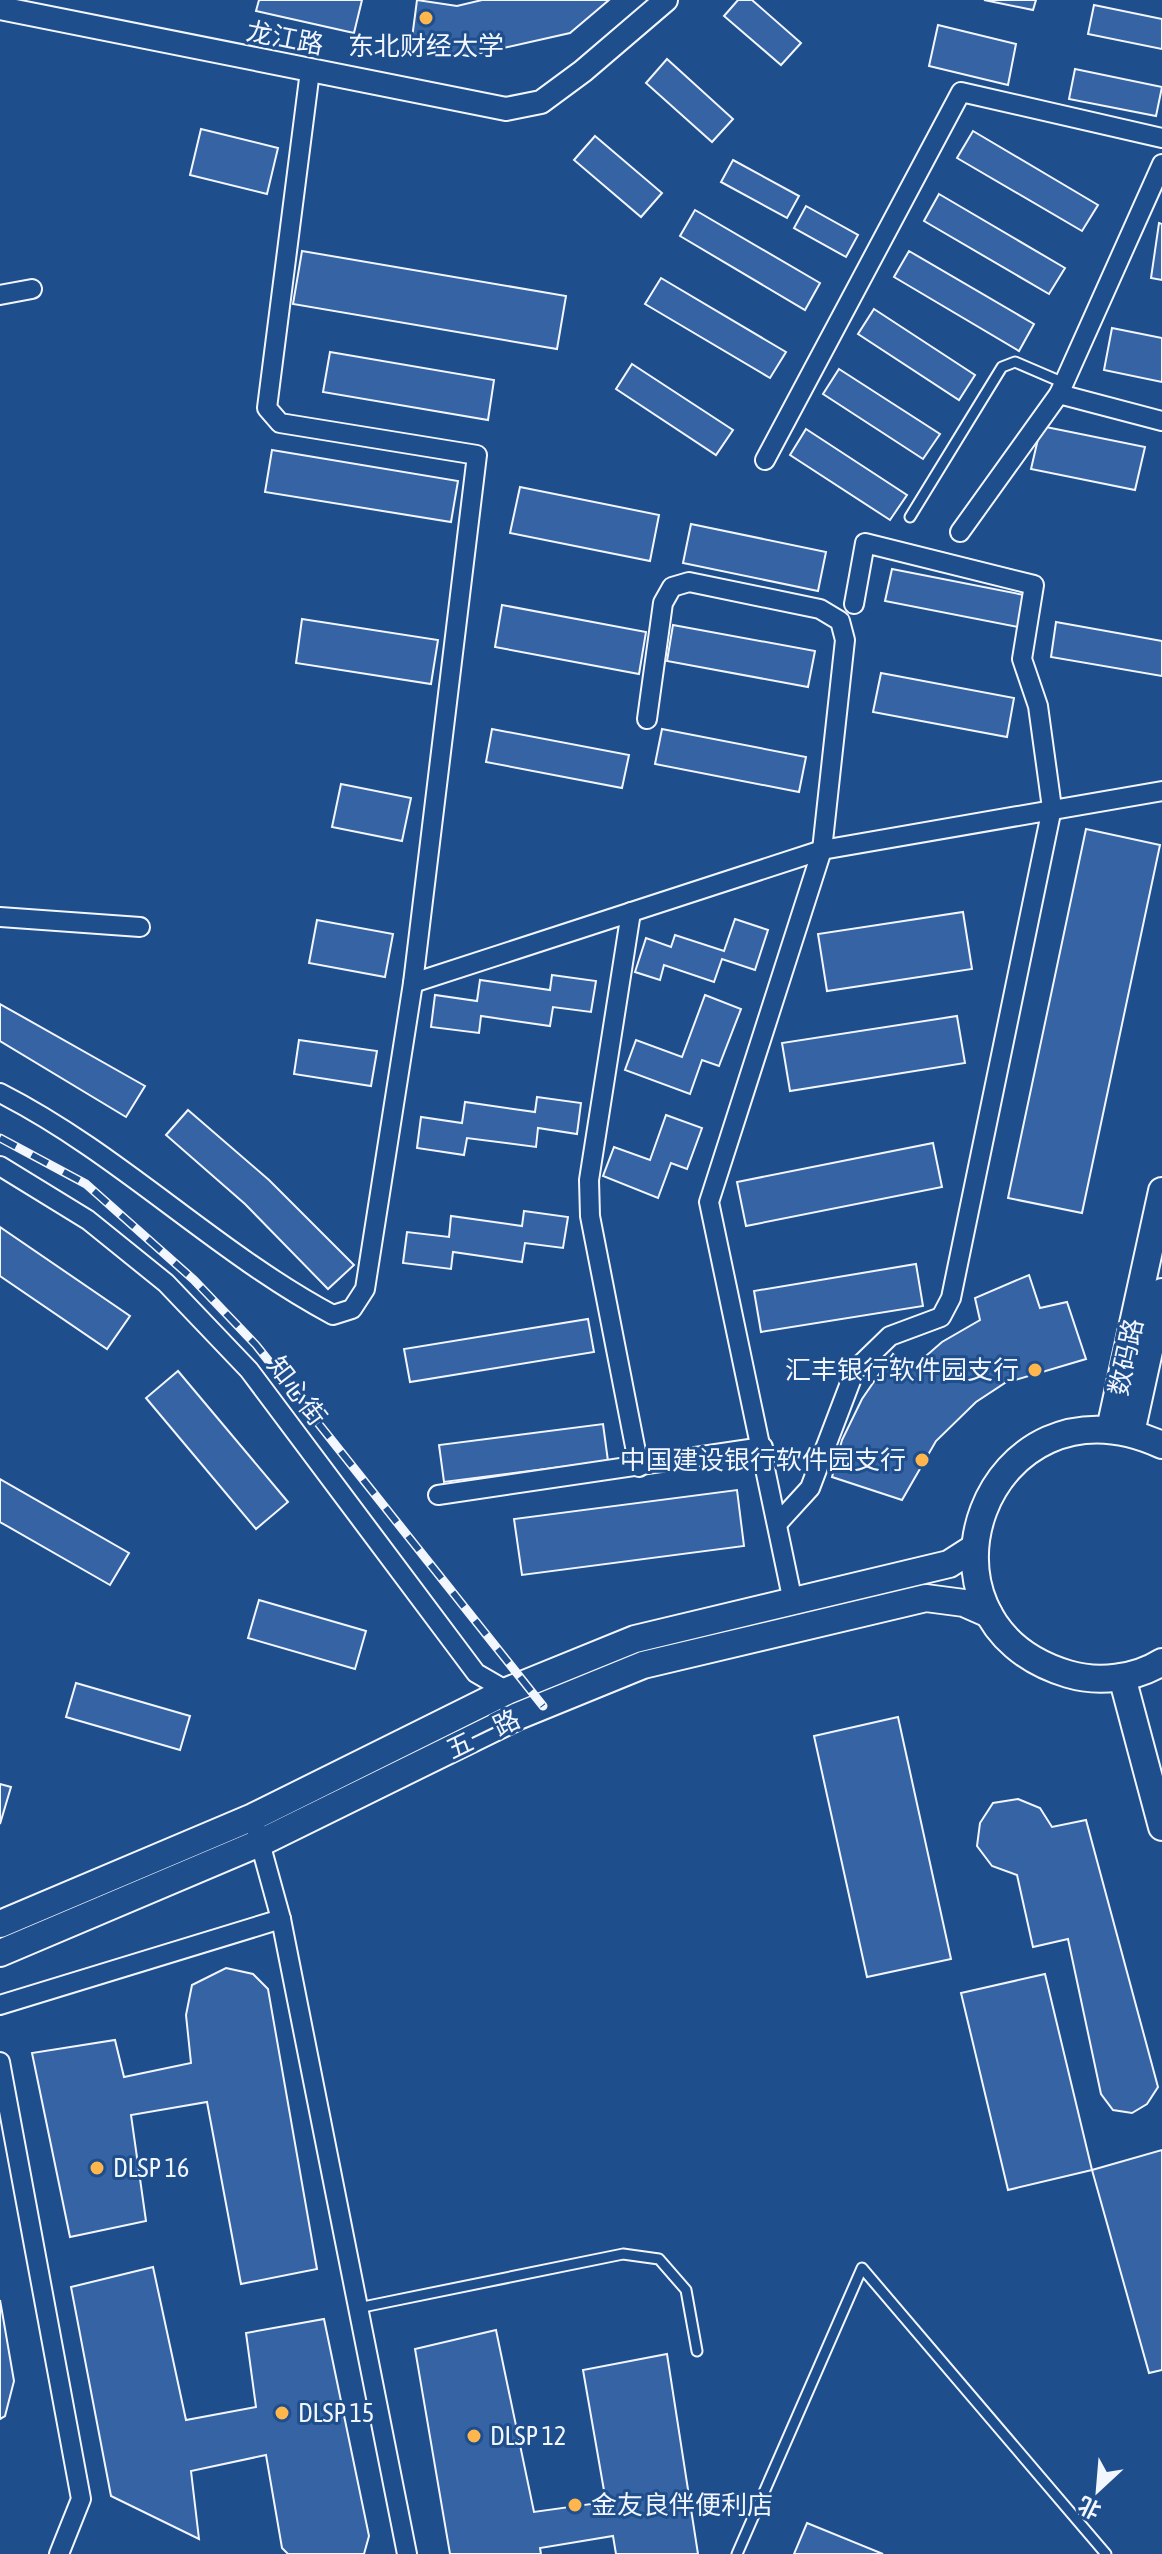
<svg xmlns="http://www.w3.org/2000/svg" width="1162" height="2554" viewBox="0 0 1162 2554" font-family="'Asap Condensed','Noto Sans SC',sans-serif">
  <style>
    .building { fill: #3563a3; stroke: #f2f6ff; stroke-width: 2 }
    .lines { fill: none; stroke-linecap: round; stroke-linejoin: round }
    .service-casing { stroke: #f2f6ff; stroke-width: 13 }
    .minor-casing { stroke: #f2f6ff; stroke-width: 22 }
    .tertiary-casing { stroke: #f2f6ff; stroke-width: 26 }
    .secondary-casing { stroke: #f2f6ff; stroke-width: 30 }
    .service { stroke: #1f4e8c; stroke-width: 9 }
    .minor { stroke: #1f4e8c; stroke-width: 18 }
    .tertiary { stroke: #1f4e8c; stroke-width: 22 }
    .secondary { stroke: #1f4e8c; stroke-width: 26 }
    .rail-casing { stroke: #f2f6ff; stroke-width: 9 }
    .rail { stroke: #1f4e8c; stroke-width: 6; stroke-dasharray: 18; stroke-linecap: butt }
    .poi-dot { fill: #ffb74d; stroke: #1f4e8c; stroke-width: 3 }
    .labels { text-anchor: middle; stroke-width: 6; stroke-linejoin: round; paint-order: stroke }
    .street-label { font-size: 26px; fill: #f2f6ff; stroke: #1f4e8c }
    .poi-label { font-size: 26px; fill: #f2f6ff; stroke: #1f4e8c; text-anchor: start }
  </style>
  <rect width="100%" height="100%" fill="#1f4e8c"/>
  <!-- building -->
  <g class="building">
    <path d="M 259,0 L 362,0 L 354,33 L 256,11 Z"/>
    <path d="M 417,0 L 457,6 L 482,0 L 609,0 L 570,33 L 468,56 L 411,46 Z"/>
    <path d="M 738,0 L 752,0 L 801,43 L 781,65 L 724,16 Z"/>
    <path d="M 984,0 L 1036,0 L 1033,10 Z"/>
    <path d="M 1094,5 L 1162,19 L 1162,49 L 1088,34 Z"/>
    <path d="M 938,25 L 1016,44 L 1008,85 L 929,66 Z"/>
    <path d="M 667,59 L 733,119 L 712,142 L 646,83 Z"/>
    <path d="M 1075,69 L 1162,87 L 1156,116 L 1069,99 Z"/>
    <path d="M 201,129 L 278,148 L 267,194 L 190,175 Z"/>
    <path d="M 973,131 L 1098,205 L 1082,231 L 957,158 Z"/>
    <path d="M 595,136 L 662,193 L 641,217 L 574,160 Z"/>
    <path d="M 733,160 L 799,196 L 787,218 L 721,182 Z"/>
    <path d="M 939,194 L 1065,268 L 1049,294 L 924,221 Z"/>
    <path d="M 806,206 L 858,235 L 846,257 L 794,228 Z"/>
    <path d="M 695,210 L 820,283 L 805,310 L 680,236 Z"/>
    <path d="M 1159,223 L 1162,224 L 1162,280 L 1151,278 Z"/>
    <path d="M 302,251 L 566,296 L 557,349 L 293,304 Z"/>
    <path d="M 909,251 L 1034,324 L 1019,351 L 894,277 Z"/>
    <path d="M 661,278 L 786,352 L 770,378 L 645,304 Z"/>
    <path d="M 874,309 L 975,375 L 959,400 L 858,334 Z"/>
    <path d="M 1112,328 L 1162,338 L 1162,382 L 1104,370 Z"/>
    <path d="M 330,352 L 494,380 L 488,420 L 323,392 Z"/>
    <path d="M 632,364 L 733,430 L 716,455 L 616,389 Z"/>
    <path d="M 839,369 L 940,434 L 923,459 L 823,394 Z"/>
    <path d="M 1041,426 L 1145,447 L 1135,490 L 1031,469 Z"/>
    <path d="M 806,429 L 907,495 L 890,520 L 790,455 Z"/>
    <path d="M 272,450 L 458,481 L 451,522 L 265,492 Z"/>
    <path d="M 520,487 L 659,515 L 650,561 L 510,533 Z"/>
    <path d="M 691,524 L 826,552 L 818,591 L 683,563 Z"/>
    <path d="M 892,569 L 1024,595 L 1018,627 L 885,601 Z"/>
    <path d="M 502,605 L 646,632 L 639,674 L 495,647 Z"/>
    <path d="M 302,619 L 438,640 L 431,684 L 296,663 Z"/>
    <path d="M 1056,622 L 1162,641 L 1162,676 L 1051,657 Z"/>
    <path d="M 673,625 L 815,651 L 808,687 L 667,661 Z"/>
    <path d="M 881,673 L 1014,698 L 1007,737 L 873,712 Z"/>
    <path d="M 492,729 L 629,755 L 622,788 L 486,762 Z"/>
    <path d="M 662,729 L 806,757 L 799,792 L 655,764 Z"/>
    <path d="M 341,784 L 411,798 L 402,841 L 332,827 Z"/>
    <path d="M 1086,829 L 1160,845 L 1082,1213 L 1008,1198 Z"/>
    <path d="M 963,912 L 972,969 L 827,991 L 818,934 Z"/>
    <path d="M 735,919 L 768,930 L 755,970 L 722,959 L 714,982 L 664,965 L 660,980 L 635,972 L 646,938 L 671,947 L 675,935 L 724,951 Z"/>
    <path d="M 317,920 L 393,934 L 385,977 L 309,963 Z"/>
    <path d="M 552,975 L 596,981 L 591,1012 L 553,1007 L 550,1026 L 481,1016 L 479,1033 L 431,1027 L 435,995 L 477,1001 L 480,980 L 550,990 Z"/>
    <path d="M 705,995 L 741,1009 L 719,1066 L 702,1060 L 690,1094 L 625,1070 L 636,1040 L 682,1057 Z"/>
    <path d="M 0,1004 L 145,1086 L 126,1117 L 0,1041 Z"/>
    <path d="M 957,1016 L 965,1063 L 790,1091 L 782,1043 Z"/>
    <path d="M 299,1040 L 377,1051 L 371,1086 L 294,1074 Z"/>
    <path d="M 537,1097 L 581,1103 L 577,1134 L 538,1128 L 536,1147 L 467,1138 L 464,1155 L 417,1148 L 421,1117 L 462,1123 L 465,1102 L 535,1112 Z"/>
    <path d="M 188,1110 L 269,1180 L 354,1265 L 328,1289 L 245,1204 L 166,1135 Z"/>
    <path d="M 666,1115 L 702,1128 L 687,1169 L 671,1163 L 658,1198 L 603,1176 L 614,1147 L 650,1160 Z"/>
    <path d="M 933,1143 L 942,1187 L 746,1226 L 737,1182 Z"/>
    <path d="M 524,1211 L 568,1217 L 563,1248 L 525,1243 L 522,1262 L 453,1252 L 451,1269 L 403,1263 L 407,1232 L 449,1237 L 451,1216 L 522,1226 Z"/>
    <path d="M 0,1227 L 130,1316 L 107,1349 L 0,1276 Z"/>
    <path d="M 916,1264 L 923,1306 L 761,1332 L 754,1291 Z"/>
    <path d="M 1029,1275 L 1040,1308 L 1067,1302 L 1086,1359 L 1005,1383 L 976,1402 L 936,1441 L 902,1500 L 832,1477 L 842,1440 L 862,1399 L 893,1354 L 911,1369 L 942,1342 L 980,1320 L 975,1298 Z"/>
    <path d="M 588,1319 L 594,1352 L 410,1382 L 404,1349 Z"/>
    <path d="M 178,1371 L 288,1502 L 256,1529 L 146,1398 Z"/>
    <path d="M 603,1424 L 608,1461 L 444,1482 L 439,1445 Z"/>
    <path d="M 0,1479 L 129,1553 L 110,1585 L 0,1522 Z"/>
    <path d="M 737,1490 L 744,1546 L 522,1575 L 514,1519 Z"/>
    <path d="M 259,1600 L 366,1631 L 355,1669 L 248,1638 Z"/>
    <path d="M 76,1683 L 190,1716 L 180,1750 L 66,1717 Z"/>
    <path d="M 898,1717 L 951,1959 L 867,1977 L 814,1736 Z"/>
    <path d="M 0,1784 L 11,1787 L 0,1824 Z"/>
    <path d="M 1018,1799 L 1040,1808 L 1052,1827 L 1086,1820 L 1158,2087 L 1147,2104 L 1132,2113 L 1113,2110 L 1101,2094 L 1068,1939 L 1033,1947 L 1017,1875 L 992,1866 L 977,1846 L 980,1823 L 993,1803 Z"/>
    <path d="M 226,1968 L 253,1974 L 268,1989 L 317,2269 L 241,2284 L 207,2102 L 131,2115 L 146,2221 L 70,2237 L 32,2053 L 115,2040 L 124,2077 L 191,2063 L 186,2015 L 192,1985 Z"/>
    <path d="M 1045,1974 L 1092,2170 L 1008,2190 L 961,1993 Z"/>
    <path d="M 1162,2150 L 1162,2370 L 1149,2373 L 1092,2170 Z"/>
    <path d="M 153,2267 L 186,2420 L 256,2407 L 246,2333 L 324,2319 L 369,2536 L 364,2554 L 288,2554 L 282,2548 L 266,2455 L 191,2471 L 199,2539 L 111,2496 L 71,2287 Z"/>
    <path d="M 0,2300 L 14,2381 L 5,2416 L 0,2419 Z"/>
    <path d="M 496,2330 L 534,2512 L 606,2502 L 583,2370 L 667,2354 L 698,2554 L 616,2554 L 613,2536 L 540,2548 L 541,2554 L 450,2554 L 415,2349 Z"/>
    <path d="M 807,2523 L 883,2554 L 794,2554 Z"/>
  </g>
  <g class="lines">
    <!-- service casing -->
    <g class="service-casing">
      <g id="service">
        <path d="M 910,517 L 1002,367 L 1015,362 L 1064,383"/>
        <path d="M 358,2308 L 623,2254 L 659,2259 L 686,2290 L 697,2351"/>
        <path d="M 737,2554 L 862,2268 L 1106,2554"/>
      </g>
    </g>
    <!-- minor casing -->
    <g class="minor-casing">
      <g id="minor">
        <path d="M 0,295 L 32,289"/>
        <path d="M 1059,394 L 1162,421"/>
        <path d="M 765,460 L 961,92 L 1162,138"/>
        <path d="M 960,532 L 1059,394 L 1162,164"/>
        <path d="M 647,719 L 663,603 L 672,587 L 689,582 L 820,609 L 840,621 L 845,640 L 822,850 L 709,1202 L 793,1602"/>
        <path d="M 631,912 L 589,1180 L 590,1216 L 639,1467"/>
        <path d="M 0,917 L 140,927"/>
        <path d="M 413,983 L 822,850 L 1162,791"/>
        <path d="M 0,1093 C 120,1154 215,1252 333,1315 L 352,1309 L 365,1289 L 413,983 L 477,455 L 280,423 L 267,408 L 310,71"/>
        <path d="M 0,1166 L 88,1220 L 166,1283 L 249,1370 L 476,1673 L 507,1691"/>
        <path d="M 438,1495 L 763,1447"/>
        <path d="M 778,1523 L 810,1488 L 855,1370 L 890,1336 L 941,1317 L 951,1298 L 1052,808 L 1038,706 L 1022,659 L 1034,585 L 865,543 L 854,604"/>
        <path d="M 257,1832 L 281,1919 L 407,2554"/>
        <path d="M 0,2005 L 281,1919"/>
        <path d="M 0,2062 L 81,2499 L 59,2554"/>
      </g>
    </g>
    <!-- tertiary casing -->
    <g class="tertiary-casing">
      <path id="tertiary" d="M 0,8 L 506,109 L 541,102 L 583,71 L 666,0"/>
    </g>
    <!-- secondary casing -->
    <g class="secondary-casing">
      <g id="secondary">
        <path d="M 1110,1429 L 1162,1191"/>
        <path d="M 1131,1433 L 1162,1292"/>
        <path d="M 1162,1445 C 986,1365 894,1622 1068,1674 C 1098,1683 1135,1679 1162,1662"/>
        <path d="M 1122,1677 L 1162,1827"/>
        <path d="M 0,1924 L 253,1817 L 507,1691 L 635,1639 L 949,1564 L 974,1548"/>
        <path d="M 0,1953 L 264,1841 L 518,1716 L 643,1665 L 926,1598 L 964,1603 L 989,1614"/>
      </g>
    </g>
    <!-- service -->
    <use href="#service" class="service"/>
    <!-- minor -->
    <use href="#minor" class="minor"/>
    <!-- tertiary -->
    <use href="#tertiary" class="tertiary"/>
    <!-- secondary -->
    <use href="#secondary" class="secondary"/>
    <!-- rail casing -->
    <g class="rail-casing">
      <path id="rail" d="M 0,1138 L 86,1184 L 194,1280 L 256,1345 L 543,1706"/>
    </g>
    <!-- rail -->
    <use href="#rail" class="rail"/>
  </g>
  <!-- markers -->
  <g class="poi-dot">
    <circle cx="426" cy="18" r="8"/>
    <circle cx="1035" cy="1370" r="8"/>
    <circle cx="922" cy="1460" r="8"/>
    <circle cx="97" cy="2168" r="8"/>
    <circle cx="282" cy="2413" r="8"/>
    <circle cx="474" cy="2436" r="8"/>
    <circle cx="575" cy="2505" r="8"/>
  </g>
  <g class="labels">
    <!-- street labels -->
    <g class="street-label">
      <text transform="translate(285 38) rotate(11)" y="9">龙江路</text>
      <text transform="translate(1126 1357) rotate(-78)" y="9">数码路</text>
      <text transform="translate(297 1391) rotate(53)" y="9">知心街</text>
      <text transform="translate(483 1734) rotate(-26)" y="9">五一路</text>
    </g>
    <!-- poi labels -->
    <g class="poi-label">
      <text x="426" y="55" text-anchor="middle">东北财经大学</text>
      <text x="1019" y="1379" text-anchor="end">汇丰银行软件园支行</text>
      <text x="906" y="1469" text-anchor="end">中国建设银行软件园支行</text>
      <text x="113" y="2177">DLSP 16</text>
      <text x="298" y="2422">DLSP 15</text>
      <text x="490" y="2445">DLSP 12</text>
      <text x="591" y="2514">金友良伴便利店</text>
    </g>
  </g>
  <!-- north arrow -->
  <g transform="translate(1098 2490) rotate(206)" stroke="#1f4e8c" stroke-width="6" paint-order="stroke">
  <path d="M0-6L14 30L0 20L-14 30Z" fill="#f2f6ff"/>
  <text y="-12" font-size="22" font-weight="bold" text-anchor="middle" fill="#f2f6ff">北</text>
  </g>
</svg>
